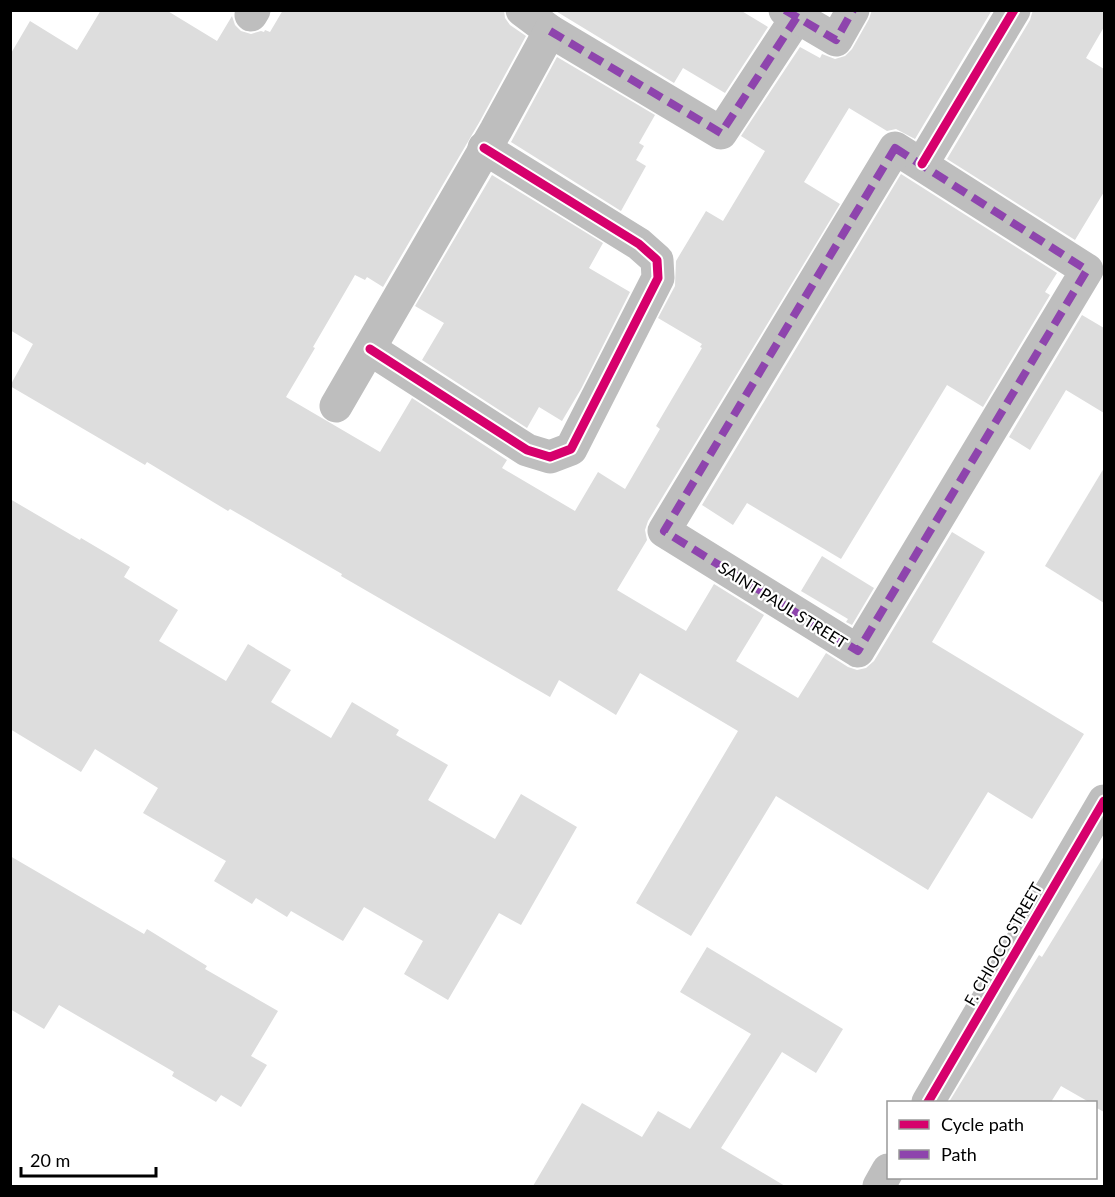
<svg xmlns="http://www.w3.org/2000/svg" width="1115" height="1197" viewBox="0 0 1115 1197" font-family="Lato,sans-serif">
  <style>
    .building { fill: #ddd }
    .lines { fill: none; stroke-linecap: round; stroke-linejoin: round }
    .minor { stroke: #bebebe; stroke-width: 33 }
    .quiet { stroke: #8e44ad; stroke-width: 8; stroke-dasharray: 15 8; stroke-linecap: butt }
    .cycleway-casing { stroke: #fff; stroke-width: 13 }
    .cycleway { stroke: #d6006c; stroke-width: 9 }
    .labels { text-anchor: middle; stroke-width: 4.5; stroke-linejoin: round; paint-order: stroke }
    .street-label { font-size: 16px; fill: #000; stroke: #fff }
  </style>
  <rect width="100%" height="100%" fill="#fff"/>
  <!-- building -->
  <g class="building">
    <path d="M 101,10 L 166,10 L 217,41 L 232,16 L 235,25 L 241,31 L 251,34 L 261,31 L 264,32 L 265,30 L 270,32 L 283,10 L 504,10 L 505,18 L 510,25 L 526,36 L 480,121 L 383,287 L 367,277 L 365,280 L 355,275 L 313,347 L 315,348 L 286,397 L 380,452 L 412,398 L 507,460 L 502,468 L 575,511 L 598,472 L 625,489 L 660,429 L 656,426 L 702,348 L 700,347 L 702,344 L 658,318 L 675,286 L 676,261 L 706,211 L 723,221 L 765,151 L 741,136 L 800,47 L 820,58 L 822,54 L 835,59 L 845,56 L 852,49 L 869,19 L 872,10 L 992,10 L 915,139 L 896,129 L 887,131 L 849,108 L 804,182 L 840,204 L 648,521 L 645,530 L 647,540 L 617,590 L 686,631 L 714,584 L 764,615 L 736,661 L 798,698 L 826,653 L 848,667 L 857,670 L 866,668 L 874,661 L 952,532 L 985,552 L 932,642 L 1084,734 L 1032,819 L 988,792 L 928,890 L 776,796 L 691,936 L 636,903 L 738,731 L 640,673 L 616,715 L 559,680 L 550,697 L 341,576 L 342,574 L 230,509 L 228,511 L 147,462 L 145,465 L 10,386 L 33,344 L 10,330 L 10,55 L 30,21 L 77,50 Z"/>
    <path d="M 554,10 L 740,10 L 768,27 L 725,93 L 683,68 L 674,83 Z"/>
    <path d="M 1033,10 L 1104,10 L 1104,27 L 1086,58 L 1104,69 L 1104,192 L 1075,240 L 947,159 L 1030,20 Z"/>
    <path d="M 557,57 L 655,115 L 639,143 L 644,146 L 636,160 L 646,166 L 621,211 L 511,142 Z"/>
    <path d="M 901,174 L 1057,273 L 1045,292 L 1050,295 L 983,407 L 947,385 L 841,559 L 747,503 L 733,525 L 702,505 Z"/>
    <path d="M 492,175 L 603,243 L 589,268 L 630,292 L 581,389 L 562,421 L 539,407 L 527,428 L 422,360 L 444,323 L 415,306 Z"/>
    <path d="M 1082,315 L 1104,328 L 1104,413 L 1066,390 L 1030,450 L 1009,437 Z"/>
    <path d="M 1104,468 L 1104,603 L 1045,566 Z"/>
    <path d="M 10,499 L 80,540 L 81,538 L 130,567 L 124,577 L 178,610 L 159,641 L 226,681 L 248,644 L 291,670 L 271,702 L 331,738 L 352,702 L 399,730 L 396,735 L 448,765 L 428,800 L 495,839 L 521,794 L 577,827 L 521,925 L 499,913 L 448,1000 L 404,974 L 423,941 L 364,907 L 343,941 L 291,911 L 287,917 L 256,898 L 252,904 L 214,881 L 226,861 L 143,813 L 158,788 L 95,749 L 81,772 L 10,729 Z"/>
    <path d="M 822,556 L 874,588 L 852,625 L 846,622 L 848,619 L 801,591 Z"/>
    <path d="M 10,856 L 144,934 L 147,929 L 207,966 L 205,969 L 278,1011 L 251,1056 L 267,1065 L 241,1107 L 221,1095 L 216,1102 L 172,1076 L 174,1072 L 59,1005 L 44,1029 L 10,1009 Z"/>
    <path d="M 1104,856 L 1104,1112 L 1095,1107 L 1095,1102 L 1089,1102 L 1061,1086 L 1051,1102 L 949,1102 L 1039,955 L 1042,957 Z"/>
    <path d="M 707,947 L 843,1029 L 816,1073 L 782,1052 L 721,1148 L 785,1186 L 533,1186 L 582,1103 L 642,1137 L 658,1111 L 690,1129 L 751,1034 L 680,992 Z"/>
  </g>
  <g class="lines">
    <!-- minor -->
    <g class="minor">
      <path d="M 522,10 L 550,31 L 721,133 L 797,17"/>
      <path d="M 785,10 L 836,40 L 853,10"/>
      <path d="M 251,15 L 254,10"/>
      <path d="M 895,148 L 1087,270 L 858,651 L 664,531 Z"/>
      <path d="M 922,164 L 1014,10"/>
      <path d="M 370,349 L 527,450 L 550,457 L 571,449 L 658,278 L 657,260 L 639,244 L 484,148"/>
      <path d="M 336,406 L 496,130 L 550,31"/>
      <path d="M 928,1102 L 1104,801"/>
      <path d="M 879,1186 L 888,1170"/>
    </g>
    <!-- quiet -->
    <g class="quiet">
      <path d="M 785,10 L 836,40 L 853,10"/>
      <path d="M 550,31 L 721,133 L 797,17"/>
      <path d="M 895,148 L 1087,270 L 858,651 L 664,531 Z"/>
    </g>
    <!-- cycleway casing -->
    <g class="cycleway-casing">
      <g id="cycleway">
        <path d="M 922,164 L 1014,10"/>
        <path d="M 370,349 L 527,450 L 550,457 L 571,449 L 658,278 L 657,260 L 639,244 L 484,148"/>
        <path d="M 928,1102 L 1104,801"/>
      </g>
    </g>
    <!-- cycleway -->
    <use href="#cycleway" class="cycleway"/>
  </g>
  <g class="labels">
    <!-- street labels -->
    <g class="street-label">
      <text transform="translate(783 605) rotate(32)" y="6">SAINT PAUL STREET</text>
      <text transform="translate(1003 944) rotate(-60)" y="6">F. CHIOCO STREET</text>
    </g>
  </g>
  <!-- border -->
  <rect width="1115" height="1197" fill="none" stroke="#000000" stroke-width="24"/>
  <!-- legend -->
  <rect x="887" y="1101" width="210" height="78" fill="#ffffff" stroke="#999999" stroke-width="1.5"/>
  <rect x="899" y="1120" width="30" height="9" fill="#d6006c" stroke="#999999" stroke-width="1.5"/>
  <text x="941" y="1131" font-size="18" fill="#000000">Cycle path</text>
  <rect x="899" y="1150" width="30" height="9" fill="#8e44ad" stroke="#999999" stroke-width="1.5"/>
  <text x="941" y="1161" font-size="18" fill="#000000">Path</text>
  <!-- scale -->
  <path d="M21 1167v9h135v-9" fill="none" stroke="#000000" stroke-width="3"/>
  <text x="30" y="1167" font-size="18" fill="#000000" stroke="#ffffff" stroke-width="4.5" paint-order="stroke">20 m</text>
</svg>
